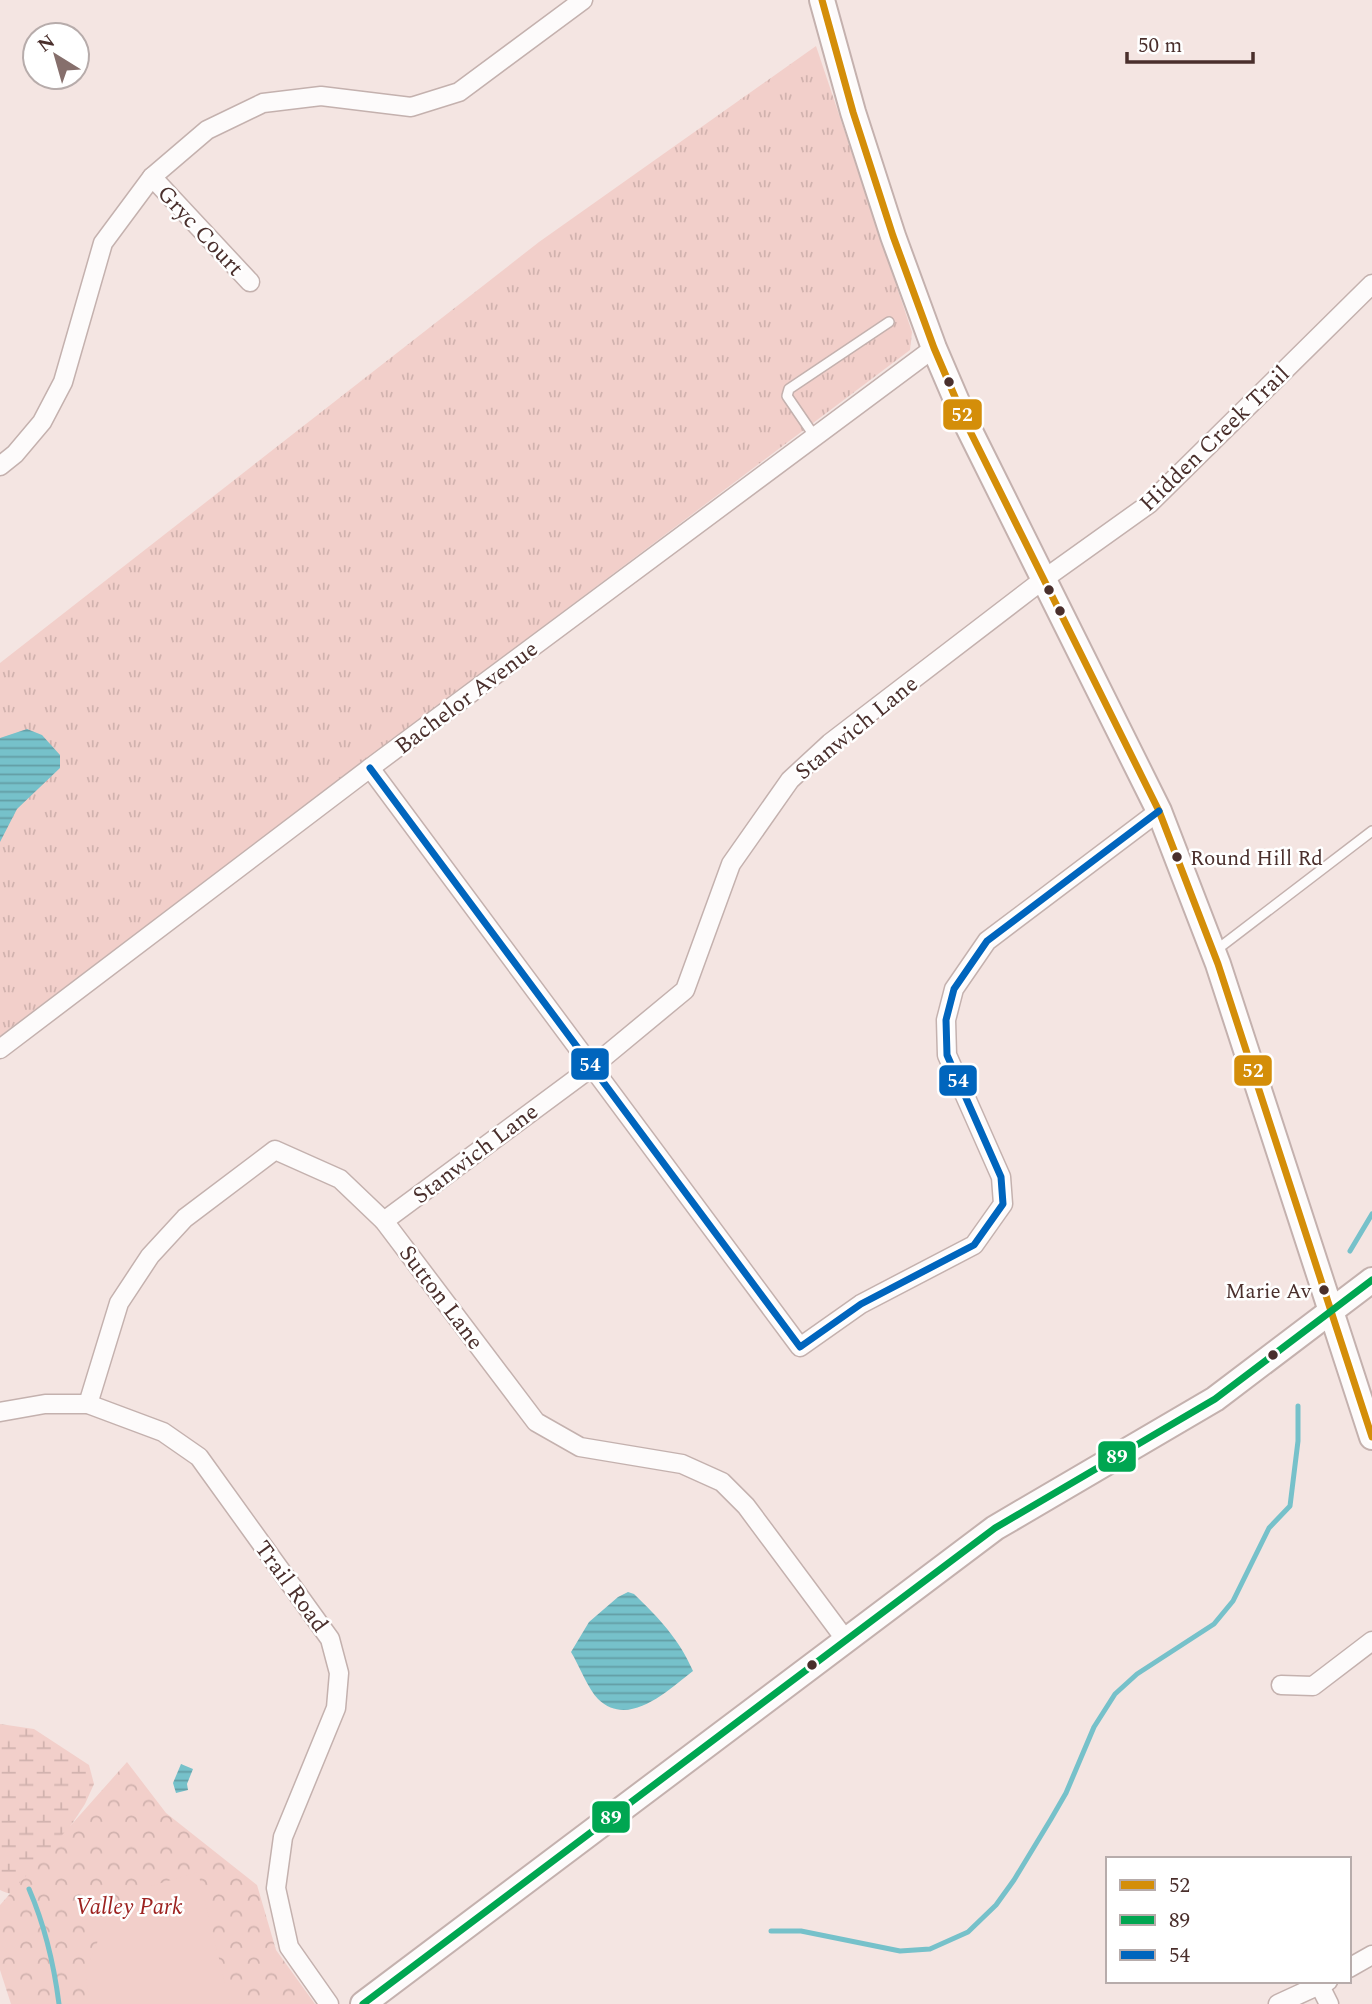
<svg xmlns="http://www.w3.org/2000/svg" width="1372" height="2004" viewBox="0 0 1372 2004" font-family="Spectral,serif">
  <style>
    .grass { fill: url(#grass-tufts) }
    .wetland { fill: url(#wetland-marsh) }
    .park { fill: url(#park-crowns) }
    .pitch { fill: #f2cfca }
    .water { fill: url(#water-rules) }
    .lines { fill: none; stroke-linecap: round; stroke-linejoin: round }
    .stream { stroke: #76c1ca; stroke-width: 5 }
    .lane-casing { stroke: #c4b1ae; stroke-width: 12 }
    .street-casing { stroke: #c4b1ae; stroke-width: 21 }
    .secondary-casing { stroke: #c4b1ae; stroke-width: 28 }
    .lane { stroke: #fdfbfb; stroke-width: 9 }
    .street { stroke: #fdfbfb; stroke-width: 18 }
    .secondary { stroke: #fdfbfb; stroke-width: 24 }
    .bus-1-casing { stroke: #fff; stroke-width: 12 }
    .bus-2-casing { stroke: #fff; stroke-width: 12 }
    .bus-3-casing { stroke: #fff; stroke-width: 12 }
    .bus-1 { stroke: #d48e09; stroke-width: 7 }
    .bus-2 { stroke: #00a651; stroke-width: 7 }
    .bus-3 { stroke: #0065bd; stroke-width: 7 }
    .bus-dot { fill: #4a2f2c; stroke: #fff; stroke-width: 2.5 }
    .labels { text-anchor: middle; stroke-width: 5; stroke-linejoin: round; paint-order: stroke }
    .bus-label { font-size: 21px; fill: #4a2f2c; stroke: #fff; text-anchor: start }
    .street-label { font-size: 23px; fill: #4a2f2c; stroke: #fff }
    .park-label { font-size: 23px; font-style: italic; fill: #9d2220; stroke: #fff }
    .line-badge { stroke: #fff; stroke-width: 2.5 }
    .badge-label { font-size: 19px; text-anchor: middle; font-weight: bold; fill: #fff }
  </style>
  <defs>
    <pattern id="grass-tufts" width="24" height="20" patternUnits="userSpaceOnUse" patternTransform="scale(1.75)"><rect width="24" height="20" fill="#f2cfca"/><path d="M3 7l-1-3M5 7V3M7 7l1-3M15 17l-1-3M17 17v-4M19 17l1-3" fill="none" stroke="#d1b2ae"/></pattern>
    <pattern id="wetland-marsh" width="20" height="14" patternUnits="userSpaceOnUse" patternTransform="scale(1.75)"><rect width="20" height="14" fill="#f2cfca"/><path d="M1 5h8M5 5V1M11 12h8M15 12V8" fill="none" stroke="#d1b2ae"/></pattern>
    <pattern id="park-crowns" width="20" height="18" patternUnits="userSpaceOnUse" patternTransform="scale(1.75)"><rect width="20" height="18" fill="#f2cfca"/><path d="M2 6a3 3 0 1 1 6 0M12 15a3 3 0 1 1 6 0" fill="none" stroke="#d1b2ae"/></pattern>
    <pattern id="water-rules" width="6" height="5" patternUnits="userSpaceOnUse" patternTransform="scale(1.75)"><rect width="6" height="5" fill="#76c1ca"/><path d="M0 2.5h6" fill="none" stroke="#639da4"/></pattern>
  </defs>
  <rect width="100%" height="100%" fill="#f4e5e2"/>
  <!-- grass -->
  <path class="grass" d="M 816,46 L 912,332 L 910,350 L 0,1036 L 0,663 L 539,242 Z"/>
  <!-- wetland -->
  <path class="wetland" d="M 0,1724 L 34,1729 L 89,1765 L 94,1784 L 85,1804 L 29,1889 C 20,1895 9,1895 0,1890 Z"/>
  <!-- park -->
  <path class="park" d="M 127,1762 L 166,1813 L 257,1885 L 276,1950 L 315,2004 L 11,2004 L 0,1970 L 0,1905 Z"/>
  <!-- pitch -->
  <path class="pitch" d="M 198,1872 L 230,2004 L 90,2004 L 85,1972 L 107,1919 L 151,1886 Z"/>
  <!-- water -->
  <g class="water">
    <path d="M 27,729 L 42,735 L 60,755 L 60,768 L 17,809 L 0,842 L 0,738 Z"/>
    <path d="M 628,1592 L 634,1594 C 659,1618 679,1639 693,1671 C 668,1690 629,1729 598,1699 C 588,1689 579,1665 571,1652 L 589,1622 L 618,1597 Z"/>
    <path d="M 181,1764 L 193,1769 L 187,1784 L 188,1790 L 176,1793 L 173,1783 Z"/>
  </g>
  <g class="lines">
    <!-- stream -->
    <g class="stream">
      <path d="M 1350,1251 L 1372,1214"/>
      <path d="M 29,1889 C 45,1926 54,1965 59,2004"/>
      <path d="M 771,1931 L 801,1931 L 900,1951 L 930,1949 L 968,1932 L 996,1905 L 1014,1880 L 1051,1819 L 1066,1793 L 1094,1727 L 1115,1694 L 1137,1674 L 1214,1624 L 1233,1601 L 1269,1528 L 1290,1506 L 1298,1441 L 1298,1406"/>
    </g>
    <!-- lane casing -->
    <g class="lane-casing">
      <g id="lane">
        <path d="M 815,437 L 787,396 L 789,389 L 889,322"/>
        <path d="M 1215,951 L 1372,831"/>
      </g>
    </g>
    <!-- street casing -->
    <g class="street-casing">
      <g id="street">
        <path d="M 152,177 L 250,282"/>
        <path d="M 0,466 L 15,454 L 42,422 L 63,382 L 103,243 L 152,177 L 207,130 L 263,103 L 321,96 L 411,107 L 459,92 L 583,0"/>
        <path d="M 370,768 L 800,1347 L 861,1304 L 974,1245 L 1003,1204 L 1001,1177 L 947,1055 L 946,1020 L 954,989 L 987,941 L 1159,811"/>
        <path d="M 0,1049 L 370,768 L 934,348"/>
        <path d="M 384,1221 L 592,1067 L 685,990 L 731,864 L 790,780 L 830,743 L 1044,579 L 1149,504 L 1372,284"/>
        <path d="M 88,1404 L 119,1303 L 150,1256 L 185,1218 L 275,1150 L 340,1179 L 384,1221 L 536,1422 L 580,1447 L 682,1464 L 722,1482 L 746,1506 L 845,1639"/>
        <path d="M 0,1412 L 45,1404 L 88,1404 L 163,1432 L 199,1457 L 330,1639 L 339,1673 L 336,1708 L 283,1837 L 276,1888 L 289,1947 L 329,2004"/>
        <path d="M 1281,1685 L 1313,1686 L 1372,1641"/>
        <path d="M 1349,1968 L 1372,1955"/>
        <path d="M 1320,1986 L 1329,2004"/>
        <path d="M 1278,2004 L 1328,1981"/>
      </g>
    </g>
    <!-- secondary casing -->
    <g class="secondary-casing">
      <g id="secondary">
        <path d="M 822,0 L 853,112 L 893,236 L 934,348 L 967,425 L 1159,811 L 1218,964 L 1372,1437"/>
        <path d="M 363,2004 L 995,1528 L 1215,1399 L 1372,1280"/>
      </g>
    </g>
    <!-- lane -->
    <use href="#lane" class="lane"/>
    <!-- street -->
    <use href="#street" class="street"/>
    <!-- secondary -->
    <use href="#secondary" class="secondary"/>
    <!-- bus-1 casing -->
    <g class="bus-1-casing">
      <path id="bus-1" d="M 822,0 L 853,112 L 893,236 L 934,348 L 967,425 L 1159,811 L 1218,964 L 1372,1437"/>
    </g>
    <!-- bus-2 casing -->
    <g class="bus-2-casing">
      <path id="bus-2" d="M 363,2004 L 995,1528 L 1215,1399 L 1372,1280"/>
    </g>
    <!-- bus-3 casing -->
    <g class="bus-3-casing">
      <path id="bus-3" d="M 370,768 L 800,1347 L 861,1304 L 974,1245 L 1003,1204 L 1001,1177 L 947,1055 L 946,1020 L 954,989 L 987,941 L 1159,811"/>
    </g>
    <!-- bus-1 -->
    <use href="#bus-1" class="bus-1"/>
    <!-- bus-2 -->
    <use href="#bus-2" class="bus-2"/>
    <!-- bus-3 -->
    <use href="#bus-3" class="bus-3"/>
  </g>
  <!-- markers -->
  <g class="bus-dot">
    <circle cx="949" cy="382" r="6"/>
    <circle cx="1049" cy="590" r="6"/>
    <circle cx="1060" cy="611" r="6"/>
    <circle cx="1177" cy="857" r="6"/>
    <circle cx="1324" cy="1290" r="6"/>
    <circle cx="1273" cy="1355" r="6"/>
    <circle cx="812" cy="1665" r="6"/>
  </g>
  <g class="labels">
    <!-- bus labels -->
    <g class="bus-label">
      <text x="1190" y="865">Round Hill Rd</text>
      <text x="1311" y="1298" text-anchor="end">Marie Av</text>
    </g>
    <!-- street labels -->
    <g class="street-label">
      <text transform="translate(201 230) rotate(47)" y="8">Gryc Court</text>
      <text transform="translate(1214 438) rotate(-44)" y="8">Hidden Creek Trail</text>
      <text transform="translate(466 697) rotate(-37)" y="8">Bachelor Avenue</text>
      <text transform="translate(856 727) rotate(-39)" y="8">Stanwich Lane</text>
      <text transform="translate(475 1153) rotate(-37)" y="8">Stanwich Lane</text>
      <text transform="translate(442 1297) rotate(53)" y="8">Sutton Lane</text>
      <text transform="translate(292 1586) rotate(54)" y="8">Trail Road</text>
    </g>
    <!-- park labels -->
    <g class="park-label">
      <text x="129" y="1914">Valley Park</text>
    </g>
  </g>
  <g class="line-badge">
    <rect x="942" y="398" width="41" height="33" rx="7" fill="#d48e09"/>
    <rect x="570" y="1047" width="40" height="34" rx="7" fill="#0065bd"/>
    <rect x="1233" y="1054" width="40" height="33" rx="7" fill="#d48e09"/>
    <rect x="938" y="1064" width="40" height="33" rx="7" fill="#0065bd"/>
    <rect x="1097" y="1440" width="40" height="33" rx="7" fill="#00a651"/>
    <rect x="591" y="1800" width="40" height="34" rx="7" fill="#00a651"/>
  </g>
  <g class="badge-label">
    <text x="962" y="421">52</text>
    <text x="590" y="1071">54</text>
    <text x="1253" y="1077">52</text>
    <text x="958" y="1087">54</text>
    <text x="1117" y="1463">89</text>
    <text x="611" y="1824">89</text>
  </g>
  <!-- legend -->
  <rect x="1106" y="1857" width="245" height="126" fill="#ffffff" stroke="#b7acab" stroke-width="2"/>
  <rect x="1120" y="1880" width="35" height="10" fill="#d48e09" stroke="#b7acab" stroke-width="2"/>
  <text x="1169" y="1892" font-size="21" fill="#4a2f2c">52</text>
  <rect x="1120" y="1915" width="35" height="10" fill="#00a651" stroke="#b7acab" stroke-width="2"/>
  <text x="1169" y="1927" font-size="21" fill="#4a2f2c">89</text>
  <rect x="1120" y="1950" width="35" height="10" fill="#0065bd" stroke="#b7acab" stroke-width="2"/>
  <text x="1169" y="1962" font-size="21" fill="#4a2f2c">54</text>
  <!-- north arrow -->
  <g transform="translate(56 56) rotate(323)"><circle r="33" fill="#ffffff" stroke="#b7acab" stroke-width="2"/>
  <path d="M0-5L12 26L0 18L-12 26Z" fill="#866f6c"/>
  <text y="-10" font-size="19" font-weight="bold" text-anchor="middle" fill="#4a2f2c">N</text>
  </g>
  <!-- scale -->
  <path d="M1127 52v10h126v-10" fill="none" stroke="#4a2f2c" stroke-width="3.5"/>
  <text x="1138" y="52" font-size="21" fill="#4a2f2c" stroke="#ffffff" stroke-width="5" paint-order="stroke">50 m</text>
</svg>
